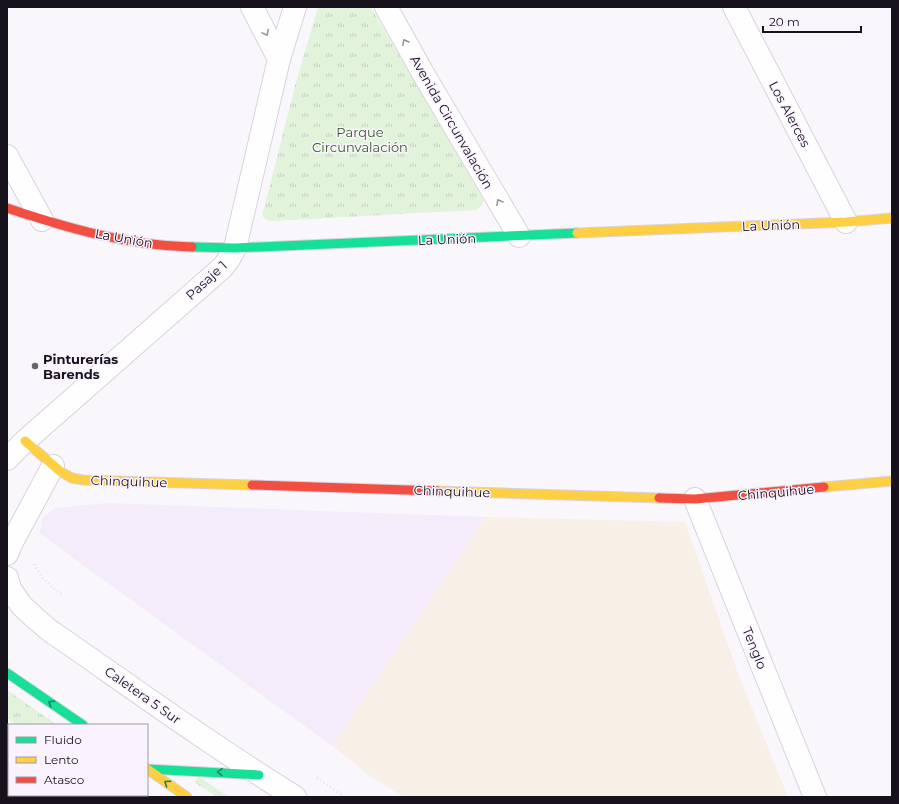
<svg xmlns="http://www.w3.org/2000/svg" width="899" height="804" viewBox="0 0 899 804" font-family="Montserrat,sans-serif">
  <style>
    .commercial { fill: #f8efe7 }
    .built { fill: #f4ecfb }
    .grass { fill: url(#grass-tufts) }
    .lines { fill: none; stroke-linecap: round; stroke-linejoin: round }
    .street-casing { stroke: #d8d3dc; stroke-width: 24 }
    .fast-casing { stroke: #d8d3dc; stroke-width: 11 }
    .slow-casing { stroke: #d8d3dc; stroke-width: 11 }
    .jam-casing { stroke: #d8d3dc; stroke-width: 11 }
    .path { stroke: #e4e2e4; stroke-width: 2.5; stroke-dasharray: 1 3; stroke-linecap: butt }
    .street { stroke: #fefeff; stroke-width: 22 }
    .fast { stroke: #16e098; stroke-width: 9 }
    .slow { stroke: #ffcf43; stroke-width: 9 }
    .jam { stroke: #f24e42; stroke-width: 9 }
    .oneway { stroke: #969499 }
    .oneway2 { stroke: #178360 }
    .poi-dot { fill: #67626a; stroke: #faf3ff; stroke-width: 1.5 }
    .labels { text-anchor: middle; stroke-width: 3; stroke-linejoin: round; paint-order: stroke }
    .street-label { font-size: 13px; fill: #18121c; stroke: #faf3ff }
    .park-label { font-size: 13px; fill: #346020; stroke: #faf3ff }
    .poi-label { font-size: 13px; font-weight: bold; fill: #18121c; stroke: #faf3ff; text-anchor: start }
  </style>
  <defs>
    <pattern id="grass-tufts" width="24" height="20" patternUnits="userSpaceOnUse"><rect width="24" height="20" fill="#e2f3dc"/><path d="M3 7l-1-3M5 7V3M7 7l1-3M15 17l-1-3M17 17v-4M19 17l1-3" fill="none" stroke="#c1cfbc"/></pattern>
  </defs>
  <rect width="100%" height="100%" fill="#f9f6fc"/>
  <!-- commercial -->
  <path class="commercial" d="M 485,517 L 685,522 L 737,671 L 788,797 L 404,797 L 373,778 L 332,746 Z"/>
  <!-- built -->
  <path class="built" d="M 107,503 L 485,517 L 332,746 L 65,552 L 40,533 L 42,518 L 55,508 Z"/>
  <!-- grass -->
  <g class="grass">
    <path d="M 318,7 L 371,7 L 484,201 L 481,206 L 476,210 L 272,221 L 267,220 L 262,216 L 295,86 Z"/>
    <path d="M 7,690 L 57,725 L 17,725 L 7,718 Z"/>
    <path d="M 7,757 L 9,759 L 9,795 L 60,795 L 63,797 L 7,797 Z"/>
    <path d="M 199,777 L 229,797 L 217,797 L 194,782 Z"/>
  </g>
  <g class="lines">
    <!-- street casing -->
    <g class="street-casing">
      <g id="street">
        <path d="M 252,7 L 279,59"/>
        <path d="M 386,7 L 424,75 L 519,236"/>
        <path d="M 734,7 L 846,222"/>
        <path d="M 7,156 L 42,220"/>
        <path d="M 7,459 L 25,441 L 223,267 L 229,259 L 235,248 L 279,59 L 295,7"/>
        <path d="M 695,499 L 815,797"/>
        <path d="M 7,554 L 11,544 L 53,466"/>
        <path d="M 7,578 L 10,589 L 22,606 L 35,618 L 49,630 C 130,686 211,745 295,797"/>
      </g>
    </g>
    <!-- fast casing -->
    <g class="fast-casing">
      <g id="fast">
        <path d="M 192,247 L 235,248 L 577,233"/>
        <path d="M 7,673 L 83,725"/>
        <path d="M 147,769 L 259,775"/>
        <path d="M 85,795 L 87,797"/>
      </g>
    </g>
    <!-- slow casing -->
    <g class="slow-casing">
      <g id="slow">
        <path d="M 577,233 L 846,222 L 892,218"/>
        <path d="M 25,441 L 61,472 L 72,478 L 83,480 L 252,485"/>
        <path d="M 824,487 L 892,481"/>
        <path d="M 438,491 L 659,498"/>
        <path d="M 147,769 L 187,797"/>
      </g>
    </g>
    <!-- jam casing -->
    <g class="jam-casing">
      <g id="jam">
        <path d="M 7,208 C 67,228 129,246 192,247"/>
        <path d="M 252,485 L 438,491"/>
        <path d="M 659,498 L 695,499 L 824,487"/>
        <path d="M 7,741 L 9,742"/>
      </g>
    </g>
    <!-- path -->
    <g class="path">
      <path d="M 34,564 C 41,578 49,585 61,594"/>
      <path d="M 317,778 L 345,797"/>
    </g>
    <!-- street -->
    <use href="#street" class="street"/>
    <!-- fast -->
    <use href="#fast" class="fast"/>
    <!-- slow -->
    <use href="#slow" class="slow"/>
    <!-- jam -->
    <use href="#jam" class="jam"/>
  </g>
  <!-- one-way arrows -->
  <defs><path id="oneway-chevron" d="M-2-3.5L2.5 0L-2 3.5" fill="none" stroke-width="1.6" stroke-linecap="round" stroke-linejoin="round"/></defs>
  <g class="oneway">
    <use href="#oneway-chevron" transform="translate(266 33) rotate(62)"/>
    <use href="#oneway-chevron" transform="translate(405 42) rotate(-119)"/>
    <use href="#oneway-chevron" transform="translate(499 202) rotate(-120)"/>
  </g>
  <g class="oneway2">
    <use href="#oneway-chevron" transform="translate(51 703) rotate(-146)"/>
    <use href="#oneway-chevron" transform="translate(220 772) rotate(-177)"/>
    <use href="#oneway-chevron" transform="translate(167 783) rotate(-145)"/>
  </g>
  <!-- markers -->
  <circle class="poi-dot" cx="35" cy="366" r="4"/>
  <g class="labels">
    <!-- street labels -->
    <g class="street-label">
      <text transform="translate(790 114) rotate(62)" y="5">Los Alerces</text>
      <text transform="translate(452 122) rotate(60)" y="5">Avenida Circunvalación</text>
      <text transform="translate(771 225) rotate(-2)" y="5">La Unión</text>
      <text transform="translate(124 238) rotate(10)" y="5">La Unión</text>
      <text transform="translate(447 239) rotate(-2)" y="5">La Unión</text>
      <text transform="translate(206 280) rotate(-43)" y="5">Pasaje 1</text>
      <text transform="translate(129 481) rotate(2)" y="5">Chinquihue</text>
      <text transform="translate(452 491) rotate(2)" y="5">Chinquihue</text>
      <text transform="translate(776 492) rotate(-5)" y="5">Chinquihue</text>
      <text transform="translate(755 648) rotate(68)" y="5">Tenglo</text>
      <text transform="translate(143 695) rotate(35)" y="5">Caletera 5 Sur</text>
    </g>
    <!-- park labels -->
    <g class="park-label">
      <text x="360" y="137">Parque<tspan x="360" dy="15">Circunvalación</tspan></text>
    </g>
    <!-- poi labels -->
    <g class="poi-label">
      <text x="43" y="364">Pinturerías<tspan x="43" dy="15">Barends</tspan></text>
    </g>
  </g>
  <!-- border -->
  <rect width="899" height="804" fill="none" stroke="#18121c" stroke-width="16"/>
  <!-- legend -->
  <rect x="8" y="724" width="140" height="72" fill="#faf3ff" stroke="#a099a4"/>
  <rect x="16" y="737" width="20" height="6" fill="#16e098" stroke="#a099a4"/>
  <text x="44" y="744" font-size="12" fill="#18121c">Fluido</text>
  <rect x="16" y="757" width="20" height="6" fill="#ffcf43" stroke="#a099a4"/>
  <text x="44" y="764" font-size="12" fill="#18121c">Lento</text>
  <rect x="16" y="777" width="20" height="6" fill="#f24e42" stroke="#a099a4"/>
  <text x="44" y="784" font-size="12" fill="#18121c">Atasco</text>
  <!-- scale -->
  <path d="M763 26v6h98v-6" fill="none" stroke="#18121c" stroke-width="2"/>
  <text x="769" y="26" font-size="12" fill="#18121c" stroke="#faf3ff" stroke-width="3" paint-order="stroke">20 m</text>
</svg>
